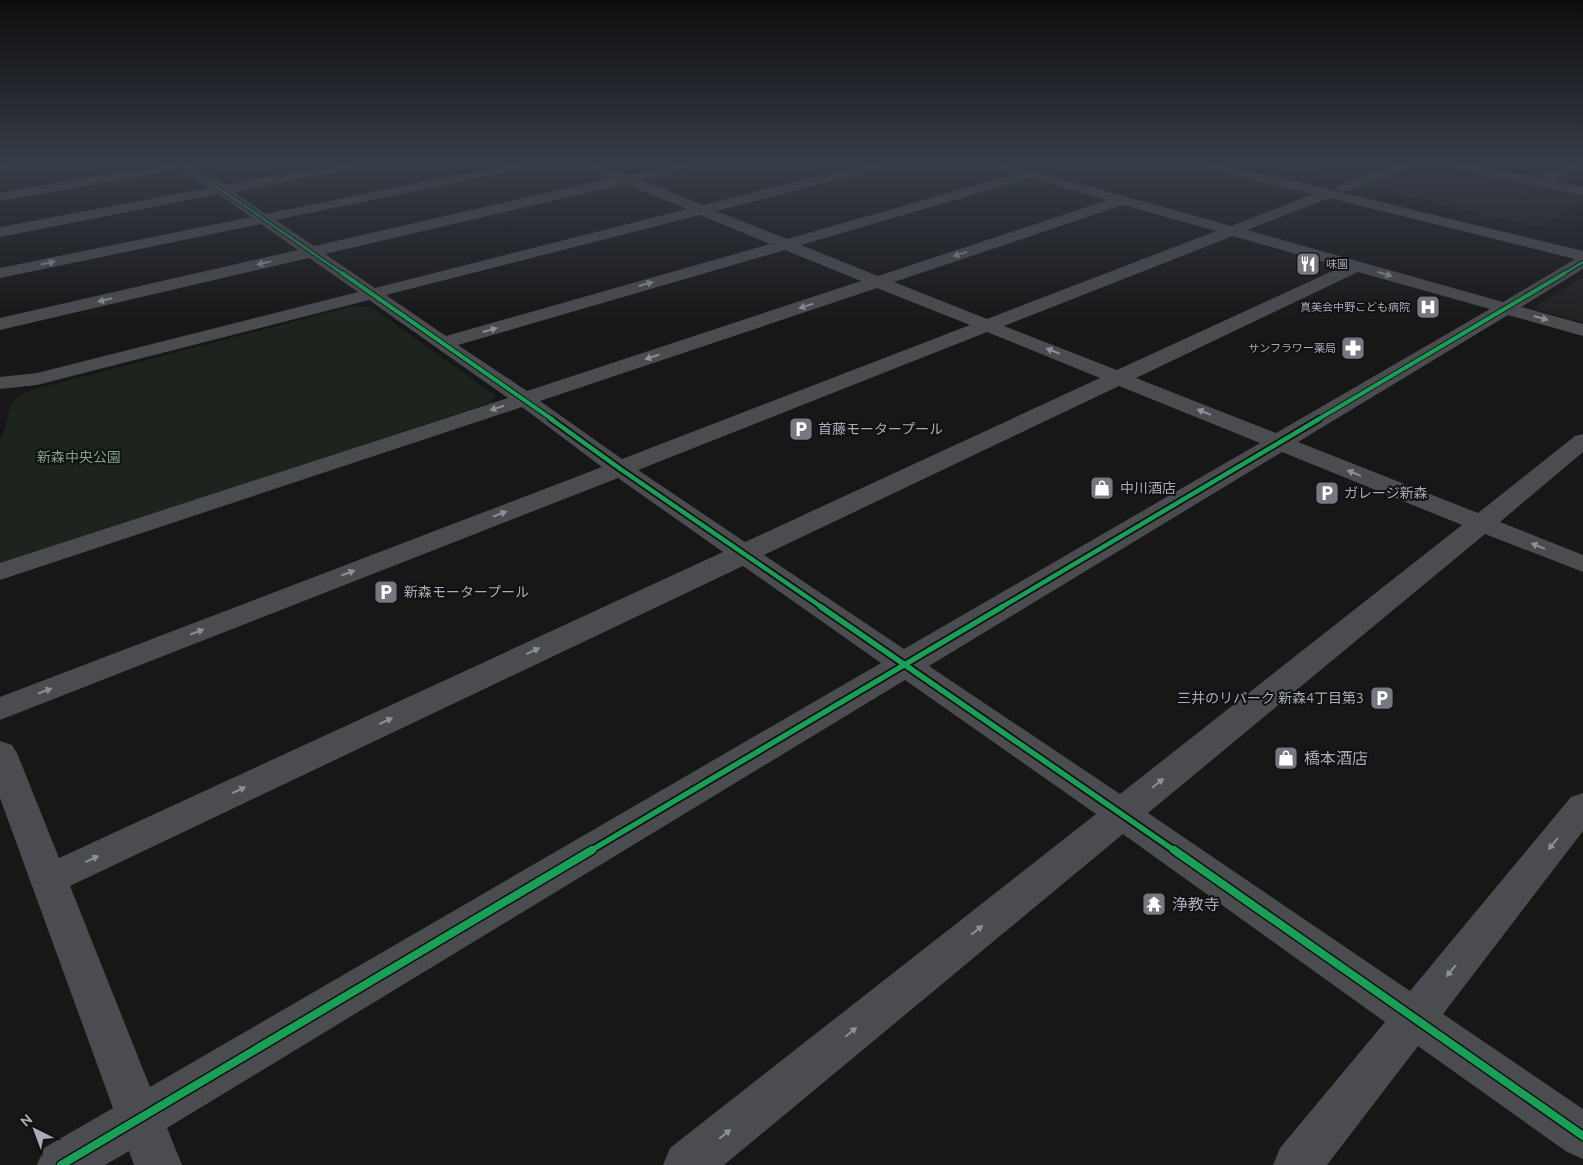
<svg xmlns="http://www.w3.org/2000/svg" width="1583" height="1165" viewBox="0 0 1583 1165" font-family="Ubuntu,'Noto Sans JP',sans-serif">
  <style>
    .built { fill: #212123 }
    .green { fill: #1d241e }
    .lines { fill: none; stroke-linecap: round; stroke-linejoin: round }
    .minor { fill: #4b4c50; fill-rule: evenodd }
    .highway { fill: #4e4e51; fill-rule: evenodd }
    .cycleway-far4-casing { stroke: #111113; stroke-width: 4.5 }
    .cycleway-far3-casing { stroke: #111113; stroke-width: 6 }
    .cycleway-far2-casing { stroke: #111113; stroke-width: 8 }
    .cycleway-far1-casing { stroke: #111113; stroke-width: 9 }
    .cycleway-casing { stroke: #111113; stroke-width: 11 }
    .cycleway-far4 { stroke: #1a9f57; stroke-width: 2.5 }
    .cycleway-far3 { stroke: #1a9f57; stroke-width: 4 }
    .cycleway-far2 { stroke: #1a9f57; stroke-width: 4.5 }
    .cycleway-far1 { stroke: #1a9f57; stroke-width: 5.5 }
    .cycleway { stroke: #1a9f57; stroke-width: 8 }
    .oneway { fill: #8c9099 }
    .labels { text-anchor: middle; stroke-width: 4; stroke-linejoin: round; paint-order: stroke }
    .far-poi-label { font-size: 11px; fill: #a8adb8; stroke: #111113; text-anchor: end }
    .poi-label { font-size: 14px; fill: #a8adb8; stroke: #111113; text-anchor: start }
    .park-label { font-size: 14px; fill: #7fa381; stroke: #111113 }
    .near-poi-label { font-size: 16px; fill: #a8adb8; stroke: #111113; text-anchor: start }
  </style>
  <rect width="100%" height="100%" fill="#171717"/>
  <!-- built -->
  <g class="built">
    <path d="M 1257,161 L 1430,161 L 1583,194 L 1583,204 L 1537,227 Z"/>
    <path d="M 1583,277 L 1583,323 L 1532,308 Z"/>
  </g>
  <!-- green -->
  <path class="green" d="M 350,307 L 371,307 L 496,396 L 490,403 L 0,564 L 0,439 C 9,427 6,407 17,397 C 20,394 28,392 32,390 Z"/>
  <g class="lines">
    <!-- minor -->
    <g class="minor">
      <path d="M 8,161 L 38,161 L 31,165 L 0,170 L 0,162 Z"/>
      <path d="M 174,161 L 204,161 L 203,165 L 196,166 L 224,185 L 352,161 L 379,161 L 372,165 L 234,192 L 266,214 L 524,161 L 549,161 L 542,165 L 276,220 L 314,246 L 612,178 L 577,164 L 576,161 L 593,161 L 628,175 L 689,161 L 711,161 L 710,164 L 641,180 L 703,205 L 879,161 L 901,161 L 899,164 L 716,211 L 787,239 L 1015,174 L 979,164 L 977,161 L 998,161 L 1231,226 L 1324,190 L 1334,190 L 1336,193 L 1334,196 L 1247,230 L 1503,302 L 1577,258 L 1583,257 L 1583,269 L 1521,307 L 1583,324 L 1583,336 L 1508,315 L 1298,442 L 1478,513 L 1575,436 L 1583,434 L 1583,452 L 1500,522 L 1583,555 L 1583,572 L 1485,534 L 1148,813 L 1410,991 L 1571,797 L 1583,793 L 1583,831 L 1443,1014 L 1583,1109 L 1583,1159 L 1567,1152 L 1418,1046 L 1327,1165 L 1273,1165 L 1280,1148 L 1385,1022 L 1123,834 L 724,1165 L 663,1165 L 670,1148 L 1096,814 L 905,680 L 167,1128 L 182,1165 L 134,1165 L 129,1151 L 105,1165 L 37,1165 L 44,1148 L 113,1108 L 0,798 L 0,741 L 12,745 L 17,753 L 59,858 L 723,552 L 618,478 L 0,720 L 0,697 L 602,467 L 522,407 L 0,580 L 0,563 L 508,398 L 369,300 L 37,385 L 0,389 L 0,377 L 37,373 L 358,292 L 309,258 L 0,330 L 0,318 L 298,250 L 261,224 L 0,278 L 0,268 L 251,217 L 219,194 L 0,237 L 0,227 L 209,188 L 182,169 L 0,201 L 0,193 L 174,162 ZM 1030,178 L 1108,200 L 878,276 L 801,245 ZM 625,184 L 687,209 L 375,288 L 325,254 ZM 1123,205 L 1216,231 L 987,319 L 894,282 ZM 700,215 L 770,244 L 446,336 L 386,295 ZM 1233,236 L 1341,267 L 1117,370 L 1004,326 ZM 785,250 L 861,281 L 527,391 L 458,345 ZM 1358,272 L 1490,309 L 1276,433 L 1136,378 ZM 877,288 L 970,325 L 622,459 L 540,401 ZM 987,332 L 1100,378 L 745,542 L 638,470 ZM 1119,386 L 1260,443 L 904,649 L 764,555 ZM 1282,452 L 1462,525 L 1120,794 L 929,666 ZM 743,566 L 881,663 L 150,1087 L 70,886 Z"/>
      <path d="M 1402,161 L 1420,161 L 1418,164 L 1348,191 L 1338,191 L 1336,188 L 1338,185 Z"/>
      <path d="M 1434,161 L 1459,161 L 1538,177 L 1573,161 L 1583,161 L 1583,166 L 1554,181 L 1583,187 L 1583,195 L 1441,165 Z"/>
    </g>
    <!-- highway -->
    <path class="highway" d="M 1190,161 L 1212,161 L 1583,251 L 1583,261 L 1192,164 Z"/>
    <!-- cycleway-far4 casing -->
    <g class="cycleway-far4-casing">
      <g id="cycleway-far4">
        <path d="M 180,161 L 343,274"/>
        <path d="M 1563,274 L 1583,262"/>
      </g>
    </g>
    <!-- cycleway-far3 casing -->
    <g class="cycleway-far3-casing">
      <g id="cycleway-far3">
        <path d="M 342,273 L 553,420"/>
        <path d="M 1317,420 L 1565,273"/>
      </g>
    </g>
    <!-- cycleway-far2 casing -->
    <g class="cycleway-far2-casing">
      <g id="cycleway-far2">
        <path d="M 551,419 L 619,468 L 823,608"/>
        <path d="M 1000,608 L 1319,419"/>
      </g>
    </g>
    <!-- cycleway-far1 casing -->
    <g class="cycleway-far1-casing">
      <g id="cycleway-far1">
        <path d="M 821,607 L 1175,851"/>
        <path d="M 590,851 L 1002,607"/>
      </g>
    </g>
    <!-- cycleway casing -->
    <g class="cycleway-casing">
      <g id="cycleway">
        <path d="M 1174,850 L 1583,1136"/>
        <path d="M 61,1165 L 592,850"/>
      </g>
    </g>
    <!-- cycleway-far4 -->
    <use href="#cycleway-far4" class="cycleway-far4"/>
    <!-- cycleway-far3 -->
    <use href="#cycleway-far3" class="cycleway-far3"/>
    <!-- cycleway-far2 -->
    <use href="#cycleway-far2" class="cycleway-far2"/>
    <!-- cycleway-far1 -->
    <use href="#cycleway-far1" class="cycleway-far1"/>
    <!-- cycleway -->
    <use href="#cycleway" class="cycleway"/>
  </g>
  <!-- one-way arrows -->
  <defs><path id="oneway-solid" d="M-6-.8H1V-3.2L6.5 0L1 3.2V.8H-6Z" transform="scale(1.25)"/></defs>
  <g class="oneway">
    <use href="#oneway-solid" transform="translate(960 254) rotate(162)"/>
    <use href="#oneway-solid" transform="translate(48 263) rotate(-12)"/>
    <use href="#oneway-solid" transform="translate(264 263) rotate(167)"/>
    <use href="#oneway-solid" transform="translate(1385 274) rotate(16)"/>
    <use href="#oneway-solid" transform="translate(646 284) rotate(-16)"/>
    <use href="#oneway-solid" transform="translate(105 300) rotate(167)"/>
    <use href="#oneway-solid" transform="translate(806 306) rotate(162)"/>
    <use href="#oneway-solid" transform="translate(1541 318) rotate(16)"/>
    <use href="#oneway-solid" transform="translate(490 330) rotate(-16)"/>
    <use href="#oneway-solid" transform="translate(1053 351) rotate(-158)"/>
    <use href="#oneway-solid" transform="translate(652 357) rotate(162)"/>
    <use href="#oneway-solid" transform="translate(497 408) rotate(162)"/>
    <use href="#oneway-solid" transform="translate(1204 412) rotate(-158)"/>
    <use href="#oneway-solid" transform="translate(1354 473) rotate(-158)"/>
    <use href="#oneway-solid" transform="translate(500 514) rotate(-21)"/>
    <use href="#oneway-solid" transform="translate(1538 546) rotate(-158)"/>
    <use href="#oneway-solid" transform="translate(348 573) rotate(-21)"/>
    <use href="#oneway-solid" transform="translate(197 632) rotate(-21)"/>
    <use href="#oneway-solid" transform="translate(533 651) rotate(-25)"/>
    <use href="#oneway-solid" transform="translate(45 691) rotate(-21)"/>
    <use href="#oneway-solid" transform="translate(386 721) rotate(-25)"/>
    <use href="#oneway-solid" transform="translate(1158 783) rotate(-39)"/>
    <use href="#oneway-solid" transform="translate(239 790) rotate(-25)"/>
    <use href="#oneway-solid" transform="translate(1553 844) rotate(129)"/>
    <use href="#oneway-solid" transform="translate(92 859) rotate(-25)"/>
    <use href="#oneway-solid" transform="translate(977 930) rotate(-39)"/>
    <use href="#oneway-solid" transform="translate(1451 971) rotate(129)"/>
    <use href="#oneway-solid" transform="translate(851 1032) rotate(-39)"/>
    <use href="#oneway-solid" transform="translate(725 1134) rotate(-39)"/>
  </g>
  <!-- sky -->
  <linearGradient id="sky" x2="0" y2="1"><stop stop-color="#0d0d0d"/><stop offset="0.5" stop-color="#363c47"/><stop offset="1" stop-color="#363c47" stop-opacity="0"/></linearGradient>
  <rect width="1583" height="324" fill="url(#sky)"/>
  <!-- icons -->
  <defs>
    <g id="restaurant-square" transform="scale(1.25)"><rect x="-9" y="-9" width="18" height="18" rx="4" fill="#757880" stroke="#111113"/><path d="M-5-6h1v4h1v-4h1v4h1v-4h1v5L-1.5 .5V6h-2V.5L-5-1ZM5-6V6H3V1.5H1.5Q1.5-4 5-6Z" fill="#fff"/></g>
    <g id="hospital-square" transform="scale(1.25)"><rect x="-9" y="-9" width="18" height="18" rx="4" fill="#757880" stroke="#111113"/><path d="M-5-5h3v3.5h4V-5h3V5h-3V1.5h-4V5h-3Z" fill="#fff"/></g>
    <g id="pharmacy-square" transform="scale(1.25)"><rect x="-9" y="-9" width="18" height="18" rx="4" fill="#757880" stroke="#111113"/><path d="M-2-6h4v4h4v4h-4v4h-4v-4h-4v-4h4Z" fill="#fff"/></g>
    <g id="parking-square" transform="scale(1.25)"><rect x="-9" y="-9" width="18" height="18" rx="4" fill="#757880" stroke="#111113"/><path d="M-3.5-5.5H1a3.5 3.5 0 0 1 0 7H-1V5.5H-3.5ZM-1-3.4V-.6H.8a1.4 1.4 0 0 0 0-2.8Z" fill="#fff"/></g>
    <g id="shop-square" transform="scale(1.25)"><rect x="-9" y="-9" width="18" height="18" rx="4" fill="#757880" stroke="#111113"/><path d="M-5-2.5h2.3a2.7 3.5 0 0 1 5.4 0H5L5.5 6h-11ZM-1.5-2.5h3a1.5 2.3 0 0 0-3 0Z" fill="#fff"/></g>
    <g id="temple-square" transform="scale(1.25)"><rect x="-9" y="-9" width="18" height="18" rx="4" fill="#757880" stroke="#111113"/><path d="M0-6L5-2H3V0L6.5 2.5H4V6H1.5V3h-3V6H-4V2.5H-6.5L-3 0V-2H-5Z" fill="#fff"/></g>
  </defs>
  <g fill-rule="evenodd">
    <use href="#restaurant-square" x="1308" y="264"/>
    <use href="#hospital-square" x="1428" y="307"/>
    <use href="#pharmacy-square" x="1353" y="348"/>
    <use href="#parking-square" x="801" y="429"/>
    <use href="#shop-square" x="1102" y="488"/>
    <use href="#parking-square" x="1327" y="493"/>
    <use href="#parking-square" x="386" y="592"/>
    <use href="#parking-square" x="1382" y="698"/>
    <use href="#shop-square" x="1286" y="758"/>
    <use href="#temple-square" x="1154" y="904"/>
  </g>
  <g class="labels">
    <!-- far-poi labels -->
    <g class="far-poi-label">
      <text x="1326" y="268" text-anchor="start">味園</text>
      <text x="1410" y="311">真美会中野こども病院</text>
      <text x="1336" y="352">サンフラワー薬局</text>
    </g>
    <!-- poi labels -->
    <g class="poi-label">
      <text x="818" y="434">首藤モータープール</text>
      <text x="1120" y="493">中川酒店</text>
      <text x="1344" y="498">ガレージ新森</text>
      <text x="404" y="597">新森モータープール</text>
      <text x="1364" y="703" text-anchor="end">三井のリパーク 新森4丁目第3</text>
    </g>
    <!-- park labels -->
    <g class="park-label">
      <text x="79" y="462">新森中央公園</text>
    </g>
    <!-- near-poi labels -->
    <g class="near-poi-label">
      <text x="1304" y="764">橋本酒店</text>
      <text x="1172" y="910">浄教寺</text>
    </g>
  </g>
  <!-- north arrow -->
  <g transform="translate(35 1130) rotate(318)" stroke="#111113" stroke-width="4" paint-order="stroke">
  <path d="M0-4L9 19L0 12L-9 19Z" fill="#a8adb8"/>
  <text y="-8" font-size="14" font-weight="bold" text-anchor="middle" fill="#a8adb8">N</text>
  </g>
</svg>
